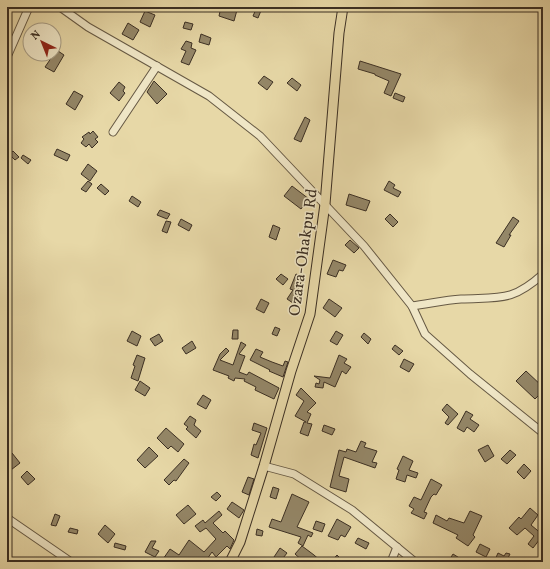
<svg xmlns="http://www.w3.org/2000/svg" width="550" height="569" viewBox="0 0 550 569" font-family="Vollkorn,serif">
  <style>
    .building { fill: #948768; stroke: #3b2f23 }
    .lines { fill: none; stroke-linecap: round; stroke-linejoin: round }
    .minor-casing { stroke: #665944; stroke-width: 9 }
    .major-casing { stroke: #3b2f23; stroke-width: 11 }
    .minor { stroke: #efe6c6; stroke-width: 7 }
    .major { stroke: #e7d8a7; stroke-width: 9 }
    .labels { text-anchor: middle; stroke-width: 3; stroke-linejoin: round; paint-order: stroke }
    .street-label { font-size: 16px; fill: #3b2f23; stroke: #efe6c6 }
  </style>
  <rect width="100%" height="100%" fill="#e7d8a7"/>
  <filter id="stains"><feTurbulence type="fractalNoise" baseFrequency=".005" numOctaves="4"/><feColorMatrix values="0 0 0 0 .2 0 0 0 0 .09 0 0 0 0 .02 0 0 0 .5 -.17"/></filter>
  <radialGradient id="worn" r=".72"><stop offset=".6" stop-color="#630" stop-opacity="0"/><stop offset="1" stop-color="#630" stop-opacity=".3"/></radialGradient>
  <!-- building -->
  <g class="building">
    <path d="M 221,7 L 237,10 L 234,21 L 219,16 Z"/>
    <path d="M 257,7 L 262,8 L 258,18 L 253,16 Z"/>
    <path d="M 145,11 L 155,15 L 150,27 L 140,22 Z"/>
    <path d="M 185,22 L 193,24 L 191,30 L 183,28 Z"/>
    <path d="M 128,23 L 139,30 L 133,40 L 122,34 Z"/>
    <path d="M 201,34 L 211,38 L 209,45 L 199,42 Z"/>
    <path d="M 186,41 L 192,43 L 191,48 L 196,50 L 189,65 L 181,62 L 186,51 L 181,49 Z"/>
    <path d="M 55,49 L 64,55 L 54,72 L 45,67 L 54,54 Z"/>
    <path d="M 360,61 L 401,74 L 391,96 L 384,93 L 389,81 L 375,75 L 375,74 L 358,69 Z"/>
    <path d="M 264,76 L 273,82 L 267,90 L 258,83 Z"/>
    <path d="M 292,78 L 301,85 L 297,91 L 287,83 Z"/>
    <path d="M 154,81 L 167,94 L 157,104 L 147,92 Z"/>
    <path d="M 119,82 L 125,87 L 123,91 L 125,93 L 119,101 L 110,93 Z"/>
    <path d="M 74,91 L 83,96 L 75,110 L 66,104 Z"/>
    <path d="M 395,93 L 405,97 L 403,102 L 393,98 Z"/>
    <path d="M 305,117 L 310,120 L 301,142 L 294,139 Z"/>
    <path d="M 93,131 L 98,137 L 95,139 L 98,142 L 92,148 L 89,144 L 86,147 L 81,143 L 84,139 L 82,137 L 89,132 L 90,134 Z"/>
    <path d="M 57,149 L 70,155 L 67,161 L 54,155 Z"/>
    <path d="M 13,151 L 19,157 L 15,160 L 9,154 Z"/>
    <path d="M 23,155 L 31,160 L 28,164 L 21,158 Z"/>
    <path d="M 88,164 L 97,171 L 90,181 L 81,174 Z"/>
    <path d="M 88,181 L 92,184 L 86,192 L 81,189 Z"/>
    <path d="M 389,181 L 395,185 L 393,188 L 401,192 L 398,197 L 384,190 Z"/>
    <path d="M 101,184 L 109,191 L 105,195 L 97,188 Z"/>
    <path d="M 292,186 L 309,199 L 301,209 L 284,196 Z"/>
    <path d="M 349,194 L 370,201 L 366,211 L 346,205 Z"/>
    <path d="M 132,196 L 141,202 L 138,207 L 129,201 Z"/>
    <path d="M 160,210 L 170,214 L 167,219 L 157,215 Z"/>
    <path d="M 390,214 L 398,222 L 393,227 L 385,219 Z"/>
    <path d="M 513,217 L 519,221 L 509,235 L 511,235 L 504,247 L 496,243 Z"/>
    <path d="M 181,219 L 192,225 L 189,231 L 178,225 Z"/>
    <path d="M 166,221 L 171,222 L 167,233 L 162,231 Z"/>
    <path d="M 273,225 L 280,228 L 276,240 L 269,237 Z"/>
    <path d="M 350,240 L 359,248 L 354,253 L 345,245 Z"/>
    <path d="M 333,260 L 346,265 L 343,271 L 339,270 L 336,277 L 327,274 Z"/>
    <path d="M 281,274 L 288,279 L 283,285 L 276,279 Z"/>
    <path d="M 296,274 L 303,277 L 296,295 L 300,298 L 296,305 L 287,299 L 293,290 L 290,289 Z"/>
    <path d="M 261,299 L 269,303 L 264,313 L 256,309 Z"/>
    <path d="M 329,299 L 342,308 L 335,317 L 323,308 Z"/>
    <path d="M 275,327 L 280,329 L 277,336 L 272,334 Z"/>
    <path d="M 233,330 L 238,330 L 238,339 L 232,339 Z"/>
    <path d="M 132,331 L 141,336 L 137,346 L 127,341 Z"/>
    <path d="M 336,331 L 343,335 L 337,345 L 330,341 Z"/>
    <path d="M 364,333 L 371,339 L 368,344 L 361,337 Z"/>
    <path d="M 159,334 L 163,341 L 155,346 L 150,339 Z"/>
    <path d="M 192,341 L 196,348 L 186,354 L 182,348 Z"/>
    <path d="M 241,342 L 246,345 L 239,354 L 245,356 L 239,372 L 247,375 L 249,372 L 279,388 L 274,399 L 255,390 L 256,387 L 244,381 L 245,379 L 235,378 L 234,381 L 228,378 L 229,376 L 213,370 L 220,354 L 226,348 L 229,351 L 220,360 L 233,365 Z"/>
    <path d="M 395,345 L 403,351 L 399,355 L 392,349 Z"/>
    <path d="M 256,349 L 263,352 L 260,357 L 272,362 L 283,366 L 285,361 L 288,362 L 283,377 L 269,371 L 270,370 L 250,360 Z"/>
    <path d="M 137,355 L 145,358 L 138,381 L 131,378 L 135,366 L 133,365 Z"/>
    <path d="M 339,355 L 347,359 L 344,363 L 351,367 L 346,374 L 342,371 L 335,387 L 324,382 L 323,388 L 315,387 L 316,383 L 319,384 L 320,380 L 314,376 L 330,378 Z"/>
    <path d="M 404,359 L 414,364 L 409,372 L 400,367 Z"/>
    <path d="M 526,371 L 543,387 L 543,391 L 535,399 L 516,381 Z"/>
    <path d="M 140,381 L 150,388 L 145,396 L 135,390 Z"/>
    <path d="M 301,388 L 316,403 L 307,412 L 311,414 L 307,423 L 312,424 L 308,436 L 300,433 L 304,422 L 306,422 L 295,416 L 304,401 L 296,395 Z"/>
    <path d="M 203,395 L 211,400 L 206,409 L 197,404 Z"/>
    <path d="M 447,404 L 458,414 L 448,425 L 445,423 L 449,417 L 442,410 Z"/>
    <path d="M 466,411 L 473,415 L 470,419 L 479,425 L 474,432 L 467,427 L 464,432 L 457,428 Z"/>
    <path d="M 190,416 L 196,420 L 194,425 L 201,431 L 196,438 L 186,429 L 188,427 L 184,424 Z"/>
    <path d="M 254,423 L 267,428 L 258,458 L 251,455 L 254,444 L 256,445 L 261,433 L 252,430 Z"/>
    <path d="M 324,425 L 335,429 L 332,435 L 322,431 Z"/>
    <path d="M 166,428 L 184,444 L 178,452 L 171,446 L 168,449 L 157,438 Z"/>
    <path d="M 361,441 L 366,443 L 364,447 L 377,451 L 372,462 L 377,463 L 375,468 L 344,457 L 339,476 L 349,479 L 346,492 L 330,487 L 339,450 L 346,452 L 347,449 L 356,452 Z"/>
    <path d="M 488,445 L 494,456 L 485,462 L 478,450 Z"/>
    <path d="M 149,447 L 158,456 L 145,468 L 137,460 Z"/>
    <path d="M 510,450 L 516,455 L 507,464 L 501,459 Z"/>
    <path d="M 12,453 L 20,463 L 7,473 L 7,457 Z"/>
    <path d="M 403,456 L 413,461 L 409,470 L 418,473 L 416,478 L 407,475 L 405,482 L 396,479 L 399,470 L 397,469 Z"/>
    <path d="M 184,459 L 189,463 L 176,481 L 174,480 L 169,485 L 164,480 Z"/>
    <path d="M 524,464 L 531,471 L 524,479 L 517,472 Z"/>
    <path d="M 27,471 L 35,479 L 28,485 L 21,477 Z"/>
    <path d="M 248,477 L 254,479 L 249,495 L 242,492 Z"/>
    <path d="M 431,479 L 442,485 L 436,495 L 434,494 L 431,497 L 424,512 L 427,513 L 424,519 L 411,513 L 414,509 L 409,506 L 414,497 L 421,500 Z"/>
    <path d="M 273,487 L 279,489 L 276,499 L 270,497 Z"/>
    <path d="M 217,492 L 221,496 L 216,501 L 211,497 Z"/>
    <path d="M 292,494 L 309,502 L 297,527 L 313,533 L 311,537 L 308,535 L 303,546 L 298,543 L 301,537 L 269,527 L 272,519 L 281,522 Z"/>
    <path d="M 232,502 L 244,510 L 239,518 L 227,509 Z"/>
    <path d="M 188,505 L 196,514 L 184,524 L 176,515 Z"/>
    <path d="M 530,508 L 538,515 L 531,525 L 543,535 L 533,548 L 528,544 L 534,536 L 525,528 L 517,535 L 509,528 L 519,517 L 521,519 Z"/>
    <path d="M 219,511 L 222,515 L 213,523 L 223,533 L 225,531 L 234,540 L 230,549 L 227,546 L 216,557 L 212,552 L 205,562 L 182,562 L 178,559 L 176,562 L 161,562 L 170,549 L 179,555 L 189,540 L 204,552 L 216,539 L 206,528 L 200,532 L 195,526 L 203,520 L 205,523 Z"/>
    <path d="M 470,511 L 482,516 L 473,535 L 475,537 L 468,546 L 456,538 L 458,535 L 433,523 L 436,515 L 447,521 L 449,518 L 464,523 Z"/>
    <path d="M 55,514 L 60,516 L 56,526 L 51,525 Z"/>
    <path d="M 337,519 L 351,527 L 345,537 L 341,535 L 338,540 L 328,536 Z"/>
    <path d="M 316,521 L 325,524 L 322,532 L 313,529 Z"/>
    <path d="M 105,525 L 115,534 L 108,543 L 98,534 Z"/>
    <path d="M 70,528 L 78,530 L 77,534 L 68,532 Z"/>
    <path d="M 257,529 L 263,531 L 262,536 L 256,535 Z"/>
    <path d="M 358,538 L 369,543 L 366,549 L 355,543 Z"/>
    <path d="M 151,541 L 156,541 L 152,548 L 159,551 L 155,557 L 145,552 Z"/>
    <path d="M 115,543 L 126,546 L 125,550 L 114,547 Z"/>
    <path d="M 480,544 L 490,549 L 486,557 L 476,552 Z"/>
    <path d="M 302,546 L 314,555 L 322,562 L 314,562 L 310,558 L 304,562 L 295,554 Z"/>
    <path d="M 280,548 L 287,553 L 280,562 L 274,557 Z"/>
    <path d="M 498,553 L 504,556 L 506,553 L 510,554 L 506,562 L 494,562 Z"/>
    <path d="M 453,554 L 461,559 L 459,562 L 448,562 Z"/>
    <path d="M 337,555 L 344,562 L 331,562 Z"/>
  </g>
  <g class="lines">
    <!-- minor casing -->
    <g class="minor-casing">
      <g id="minor">
        <path d="M 60,7 L 88,27 L 209,96 L 260,136 L 364,246 L 412,306 L 425,334 L 470,374 L 543,433"/>
        <path d="M 7,57 L 29,7"/>
        <path d="M 113,132 L 157,66"/>
        <path d="M 412,306 C 428,304 445,300 461,299 C 500,297 512,302 543,274"/>
        <path d="M 264,466 L 294,474 L 352,510 L 415,562"/>
        <path d="M 7,518 L 71,562"/>
        <path d="M 391,562 L 397,547"/>
      </g>
    </g>
    <!-- major casing -->
    <g class="major-casing">
      <path id="major" d="M 230,562 L 240,542 L 264,466 L 291,371 L 310,314 L 325,204 L 339,33 L 343,7"/>
    </g>
    <!-- minor -->
    <use href="#minor" class="minor"/>
    <!-- major -->
    <use href="#major" class="major"/>
  </g>
  <g class="labels">
    <!-- street labels -->
    <g class="street-label">
      <text transform="translate(302 252) rotate(-82)" y="6">Ozara-Ohakpu Rd</text>
    </g>
  </g>
  <!-- margin -->
  <rect width="550" height="569" fill="none" stroke="#e7d8a7" stroke-width="24"/>
  <rect x="8" y="8" width="534" height="553" fill="none" stroke="#3b2f23" stroke-width="2"/>
  <rect x="12" y="12" width="526" height="545" fill="none" stroke="#3b2f23"/>
  <!-- north arrow -->
  <g transform="translate(42 42) rotate(317)"><circle r="19" fill="#efe6c6" stroke="#a79d85"/>
  <path d="M0-3L7 15L0 10L-7 15Z" fill="#8f2418"/>
  <text y="-6" font-size="11" font-weight="bold" text-anchor="middle" fill="#3b2f23">N</text>
  </g>
  <rect width="100%" height="100%" filter="url(#stains)"/>
  <rect width="100%" height="100%" fill="url(#worn)"/>
</svg>
